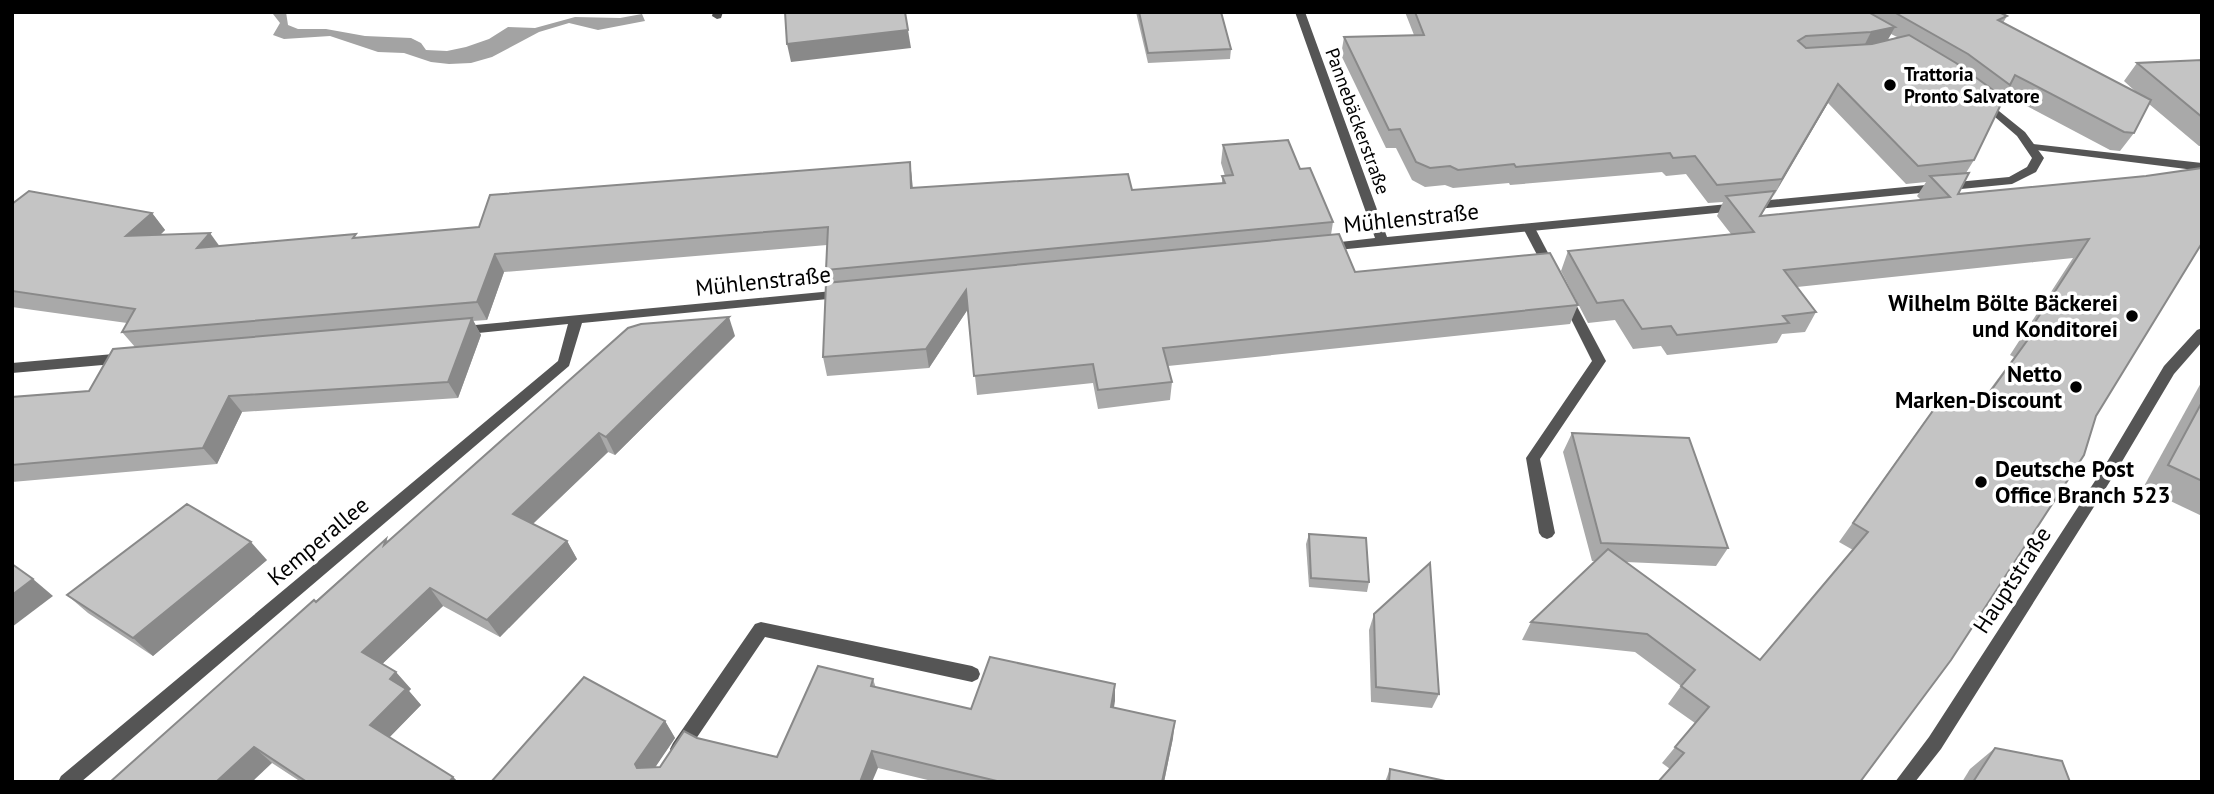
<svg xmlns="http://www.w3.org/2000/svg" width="2214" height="794" viewBox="0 0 2214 794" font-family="'PT Sans',sans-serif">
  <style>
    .water { fill: #a3a3a3 }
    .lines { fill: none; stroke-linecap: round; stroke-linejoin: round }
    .service { fill: #555; fill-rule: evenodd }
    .pedestrian { fill: #555; fill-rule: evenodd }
    .minor { fill: #555; fill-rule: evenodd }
    .wall { fill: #a9a9a9; fill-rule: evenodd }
    .shaded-wall { fill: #898989 }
    .building { fill: #c4c4c4; stroke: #898989; stroke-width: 2 }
    .poi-dot { fill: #000; stroke: #fff; stroke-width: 2.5 }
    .labels { text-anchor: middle; stroke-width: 7; stroke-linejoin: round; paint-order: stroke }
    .far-poi-label { font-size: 19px; font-weight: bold; fill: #000; stroke: #fff; text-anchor: start }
    .far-street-label { font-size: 19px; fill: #000; stroke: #fff }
    .street-label { font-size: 23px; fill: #000; stroke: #fff }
    .poi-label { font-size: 23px; font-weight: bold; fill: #000; stroke: #fff; text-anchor: end }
  </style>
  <rect width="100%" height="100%" fill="#fff"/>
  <!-- water -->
  <path class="water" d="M 267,12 L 286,12 L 288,25 L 298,29 L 326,29 L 365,36 L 411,38 L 421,43 L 426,50 L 447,51 L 466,47 L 489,39 L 508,27 L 535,28 L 575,17 L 620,18 L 642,14 L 645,21 L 598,30 L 569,23 L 539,32 L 492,57 L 471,63 L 449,64 L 431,62 L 404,53 L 378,52 L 330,36 L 284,39 L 273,35 L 280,23 L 273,14 Z"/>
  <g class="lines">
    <!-- service -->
    <g class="service">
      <path d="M 713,12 L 723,12 L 721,18 L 717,19 L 712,16 Z"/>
      <path d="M 1529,224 L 1535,228 L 1557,270 L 1555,273 L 1551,274 L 1545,270 L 1523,228 Z"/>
      <path d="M 1566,293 L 1572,297 L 1606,361 L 1540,459 L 1555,533 L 1552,537 L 1547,539 L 1542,537 L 1539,533 L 1526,458 L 1592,361 L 1560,297 Z"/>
    </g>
    <!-- pedestrian -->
    <g class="pedestrian">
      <path d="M 2033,144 L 2202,163 L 2202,171 L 2029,149 L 2029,145 Z"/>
      <path d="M 2202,328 L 2202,342 L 2174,374 L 2114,475 L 1941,749 L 1915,782 L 1895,782 L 1929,737 L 2104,467 L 2164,366 L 2197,330 Z"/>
    </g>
    <!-- minor -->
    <g class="minor">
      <path d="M 1295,12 L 1305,12 L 1387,237 L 2009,177 L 2027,167 L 2032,158 L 2017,136 L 1980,104 L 1979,102 L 1984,99 L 2025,132 L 2044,158 L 2036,172 L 2012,184 L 1327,251 L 1323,250 L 1321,247 L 1323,244 L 1375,238 Z"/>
      <path d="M 843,290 L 849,294 L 848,297 L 582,323 L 569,366 L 81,782 L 58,782 L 61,776 L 558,361 L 568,324 L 459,335 L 452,330 L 454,327 Z"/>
      <path d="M 125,353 L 132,358 L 125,363 L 12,373 L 12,363 Z"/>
      <path d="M 761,622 L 972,666 L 978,669 L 980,674 L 978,679 L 972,682 L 765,637 L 685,755 L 679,757 L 673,755 L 670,749 L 673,743 L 755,624 Z"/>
    </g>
  </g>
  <!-- wall -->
  <g class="wall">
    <path d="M 1136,12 L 1221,12 L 1231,49 L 1230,59 L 1148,63 Z"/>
    <path d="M 1405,12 L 2000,12 L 2007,16 L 2003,23 L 2136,92 L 2124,81 L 2137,63 L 2202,60 L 2202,146 L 2199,146 L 2149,104 L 2134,133 L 2120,151 L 2110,150 L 2004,94 L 1974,160 L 1966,173 L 1958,194 L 2146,176 L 2202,168 L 1670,769 L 1662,763 L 1695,723 L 1668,704 L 1681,686 L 1635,652 L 1522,640 L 1531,622 L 1595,561 L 1592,561 L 1563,452 L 1572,433 L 1728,548 L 1716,566 L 1626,562 L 1760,660 L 1853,550 L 1839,542 L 1922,425 L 1937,405 L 1980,403 L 2014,357 L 2010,355 L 2073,258 L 1797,287 L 1816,312 L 1805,332 L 1782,334 L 1777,343 L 1667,355 L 1661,346 L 1633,349 L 1615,320 L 1588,323 L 1561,271 L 1568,251 L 1731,234 L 1717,216 L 1723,202 L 1708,203 L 1686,174 L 1666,176 L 1662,172 L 1510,185 L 1509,183 L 1453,188 L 1445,185 L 1425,187 L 1412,180 L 1396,148 L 1386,148 L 1341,55 L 1344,37 L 1414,35 ZM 1891,34 L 1897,37 L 1887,40 ZM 1828,103 L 1906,184 L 1926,182 L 1917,196 L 1921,200 L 1761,216 Z"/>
    <path d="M 1223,145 L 1300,169 L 1333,222 L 1331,235 L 1355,272 L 1578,305 L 1570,324 L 1168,366 L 1172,382 L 1170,400 L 1098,409 L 1093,383 L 977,395 L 968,309 L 929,368 L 827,376 L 823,357 L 829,283 L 826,270 L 827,245 L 504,272 L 487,320 L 473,321 L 481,335 L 458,398 L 242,412 L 217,464 L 12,482 L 12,397 L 89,391 L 135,347 L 122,332 L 127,323 L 12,307 L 12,204 L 152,213 L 165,230 L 160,235 L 219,246 L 359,238 L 479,227 L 910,162 L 913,188 L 1132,190 L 1222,183 L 1222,176 L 1225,176 L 1221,163 Z"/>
    <path d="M 735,336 L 615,455 L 608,452 L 533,524 L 567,541 L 577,559 L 500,637 L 443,606 L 382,664 L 411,689 L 409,691 L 421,705 L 389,737 L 453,777 L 458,782 L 301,782 L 272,763 L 110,782 L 386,539 L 388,541 Z"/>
    <path d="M 2202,381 L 2202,516 L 2143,488 Z"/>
    <path d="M 1309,534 L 1369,582 L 1367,592 L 1309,587 L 1306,544 Z"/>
    <path d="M 267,560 L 153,656 L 88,613 L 67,595 Z"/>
    <path d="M 1374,614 L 1439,694 L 1432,708 L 1371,702 L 1369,630 Z"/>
    <path d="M 873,679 L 876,688 L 971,709 L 1115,684 L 1114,708 L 1173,738 L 1164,782 L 936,782 L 878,768 L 491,782 L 665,721 L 675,738 L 655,767 L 660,767 L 697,738 L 777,757 Z"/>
    <path d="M 1995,748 L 2070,782 L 1962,782 L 1970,769 Z"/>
    <path d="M 1390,769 L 1450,782 L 1385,782 Z"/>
  </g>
  <!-- shaded-wall -->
  <g class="shaded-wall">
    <path d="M 1895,27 L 1885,45 L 1862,50 L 1871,32 Z"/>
    <path d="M 908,30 L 911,48 L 791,62 L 787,44 Z"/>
    <path d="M 1838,84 L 1828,103 L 1773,197 L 1782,179 Z"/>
    <path d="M 910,162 L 912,180 L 913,206 L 911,188 Z"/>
    <path d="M 152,213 L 165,230 L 140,254 L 126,236 Z"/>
    <path d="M 210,233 L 223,251 L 197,248 Z"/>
    <path d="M 495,254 L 504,272 L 487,320 L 477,302 Z"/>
    <path d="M 966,290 L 968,309 L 929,368 L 926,349 Z"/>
    <path d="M 729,317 L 735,336 L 615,455 L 606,437 Z"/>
    <path d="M 472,318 L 481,335 L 458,398 L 448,382 Z"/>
    <path d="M 229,396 L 242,412 L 217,464 L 203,448 Z"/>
    <path d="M 599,433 L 608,452 L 524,532 L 513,514 Z"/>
    <path d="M 567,541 L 577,559 L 500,637 L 487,620 Z"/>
    <path d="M 251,542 L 267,560 L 153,656 L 133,638 Z"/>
    <path d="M 33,579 L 53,596 L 12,627 L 12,595 Z"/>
    <path d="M 430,588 L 443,606 L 377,669 L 362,652 Z"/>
    <path d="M 396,672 L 411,689 L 409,691 L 421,705 L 386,741 L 370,725 L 390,679 Z"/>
    <path d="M 1115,684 L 1115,701 L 1111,724 L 1111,707 Z"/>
    <path d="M 665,721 L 675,738 L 646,781 L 635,764 Z"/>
    <path d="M 1175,721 L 1173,738 L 1164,782 L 1162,782 Z"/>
    <path d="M 254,747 L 272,763 L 252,782 L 216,782 Z"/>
    <path d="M 872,751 L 878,768 L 872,782 L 860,782 Z"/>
    <path d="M 453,777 L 458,782 L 449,782 Z"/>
  </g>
  <!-- building -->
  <g class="building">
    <path d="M 785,12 L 905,12 L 908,30 L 787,44 Z"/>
    <path d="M 1139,12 L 1221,12 L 1231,49 L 1148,53 Z"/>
    <path d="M 1415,12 L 1868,12 L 1895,27 L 1871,32 L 1806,36 L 1798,41 L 1806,48 L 1872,44 L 1909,35 L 1956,63 L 2004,98 L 1974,160 L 1918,166 L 1838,84 L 1782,179 L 1717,185 L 1695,156 L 1673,158 L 1670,153 L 1516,167 L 1514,164 L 1458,170 L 1450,166 L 1430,168 L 1416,162 L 1400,129 L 1389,130 L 1344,37 L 1424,35 Z"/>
    <path d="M 1894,12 L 1999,12 L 2007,16 L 1998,20 L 2151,100 L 2134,133 L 2124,132 L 2015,75 L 2010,85 L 1968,54 Z"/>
    <path d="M 2202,60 L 2202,117 L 2137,63 Z"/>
    <path d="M 1288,140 L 1300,169 L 1310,168 L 1333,222 L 826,270 L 828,227 L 495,254 L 477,302 L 122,332 L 135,309 L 12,291 L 12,204 L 29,191 L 152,213 L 126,236 L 210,233 L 197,248 L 356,234 L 353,238 L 479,227 L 490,195 L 910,162 L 911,188 L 1128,174 L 1132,190 L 1225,183 L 1222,176 L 1233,175 L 1223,145 Z"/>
    <path d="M 2202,168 L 2202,243 L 2096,416 L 2084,455 L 1951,660 L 1860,782 L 1658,782 L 1684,753 L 1675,747 L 1709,707 L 1681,686 L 1695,670 L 1647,634 L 1531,622 L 1608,549 L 1760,660 L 1868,532 L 1853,523 L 1937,405 L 1982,403 L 2029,338 L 2026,336 L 2089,239 L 1784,270 L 1816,312 L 1783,316 L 1789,323 L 1677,335 L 1671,326 L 1642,329 L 1623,300 L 1597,303 L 1568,251 L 1754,232 L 1726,196 L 1775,191 L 1760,216 L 1950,197 L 1930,176 L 1969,173 L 1958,194 L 2146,176 Z"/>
    <path d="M 1339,234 L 1355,272 L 1550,253 L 1578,305 L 1163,348 L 1172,382 L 1098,390 L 1093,364 L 974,376 L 966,290 L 926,349 L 823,357 L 826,283 Z"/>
    <path d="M 729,317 L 606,437 L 599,433 L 513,514 L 567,541 L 487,620 L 430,588 L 362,652 L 396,672 L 390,679 L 406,689 L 370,725 L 453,777 L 449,782 L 307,782 L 254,747 L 216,782 L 110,782 L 314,600 L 316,602 L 386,539 L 384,545 L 628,328 L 641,324 Z"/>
    <path d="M 472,318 L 448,382 L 229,396 L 203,448 L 12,465 L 12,397 L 89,391 L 113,349 Z"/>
    <path d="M 2202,402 L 2202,481 L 2168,465 Z"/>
    <path d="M 1572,433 L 1689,438 L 1728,548 L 1601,543 Z"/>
    <path d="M 187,504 L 251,542 L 133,638 L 67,595 Z"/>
    <path d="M 1309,534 L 1366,538 L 1369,582 L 1311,578 Z"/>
    <path d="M 1430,563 L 1439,694 L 1376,687 L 1374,614 Z"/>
    <path d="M 12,564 L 33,579 L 12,595 Z"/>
    <path d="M 990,657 L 1115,684 L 1111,707 L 1175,721 L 1162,782 L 1001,782 L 872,751 L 860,782 L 491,782 L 584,677 L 665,721 L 635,764 L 637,768 L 660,767 L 684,731 L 697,738 L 777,757 L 818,666 L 873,679 L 871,686 L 971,709 Z"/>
    <path d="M 1995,748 L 2062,761 L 2070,782 L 1973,782 Z"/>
    <path d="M 1390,769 L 1450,782 L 1389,782 Z"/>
  </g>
  <!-- markers -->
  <g class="poi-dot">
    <circle cx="1890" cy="85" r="7"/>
    <circle cx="2132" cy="316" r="7"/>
    <circle cx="2076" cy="387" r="7"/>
    <circle cx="1981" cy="482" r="7"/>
  </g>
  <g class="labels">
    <!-- far-poi labels -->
    <g class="far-poi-label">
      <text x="1904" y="81">Trattoria<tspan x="1904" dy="22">Pronto Salvatore</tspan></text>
    </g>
    <!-- far-street labels -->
    <g class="far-street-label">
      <text transform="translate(1358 121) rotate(70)" y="7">Pannebäckerstraße</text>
    </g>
    <!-- street labels -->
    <g class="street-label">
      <text transform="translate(1411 218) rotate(-6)" y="8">Mühlenstraße</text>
      <text transform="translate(763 281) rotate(-6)" y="8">Mühlenstraße</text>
      <text transform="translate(318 541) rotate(-40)" y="8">Kemperallee</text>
      <text transform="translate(2012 580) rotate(-57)" y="8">Hauptstraße</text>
    </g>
    <!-- poi labels -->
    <g class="poi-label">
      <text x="2118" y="311">Wilhelm Bölte Bäckerei<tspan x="2118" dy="26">und Konditorei</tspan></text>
      <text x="2062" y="382">Netto<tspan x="2062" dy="26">Marken-Discount</tspan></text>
      <text x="1995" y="477" text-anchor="start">Deutsche Post<tspan x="1995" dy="26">Office Branch 523</tspan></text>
    </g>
  </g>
  <!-- border -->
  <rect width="2214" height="794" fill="none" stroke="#000000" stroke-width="28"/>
</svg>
